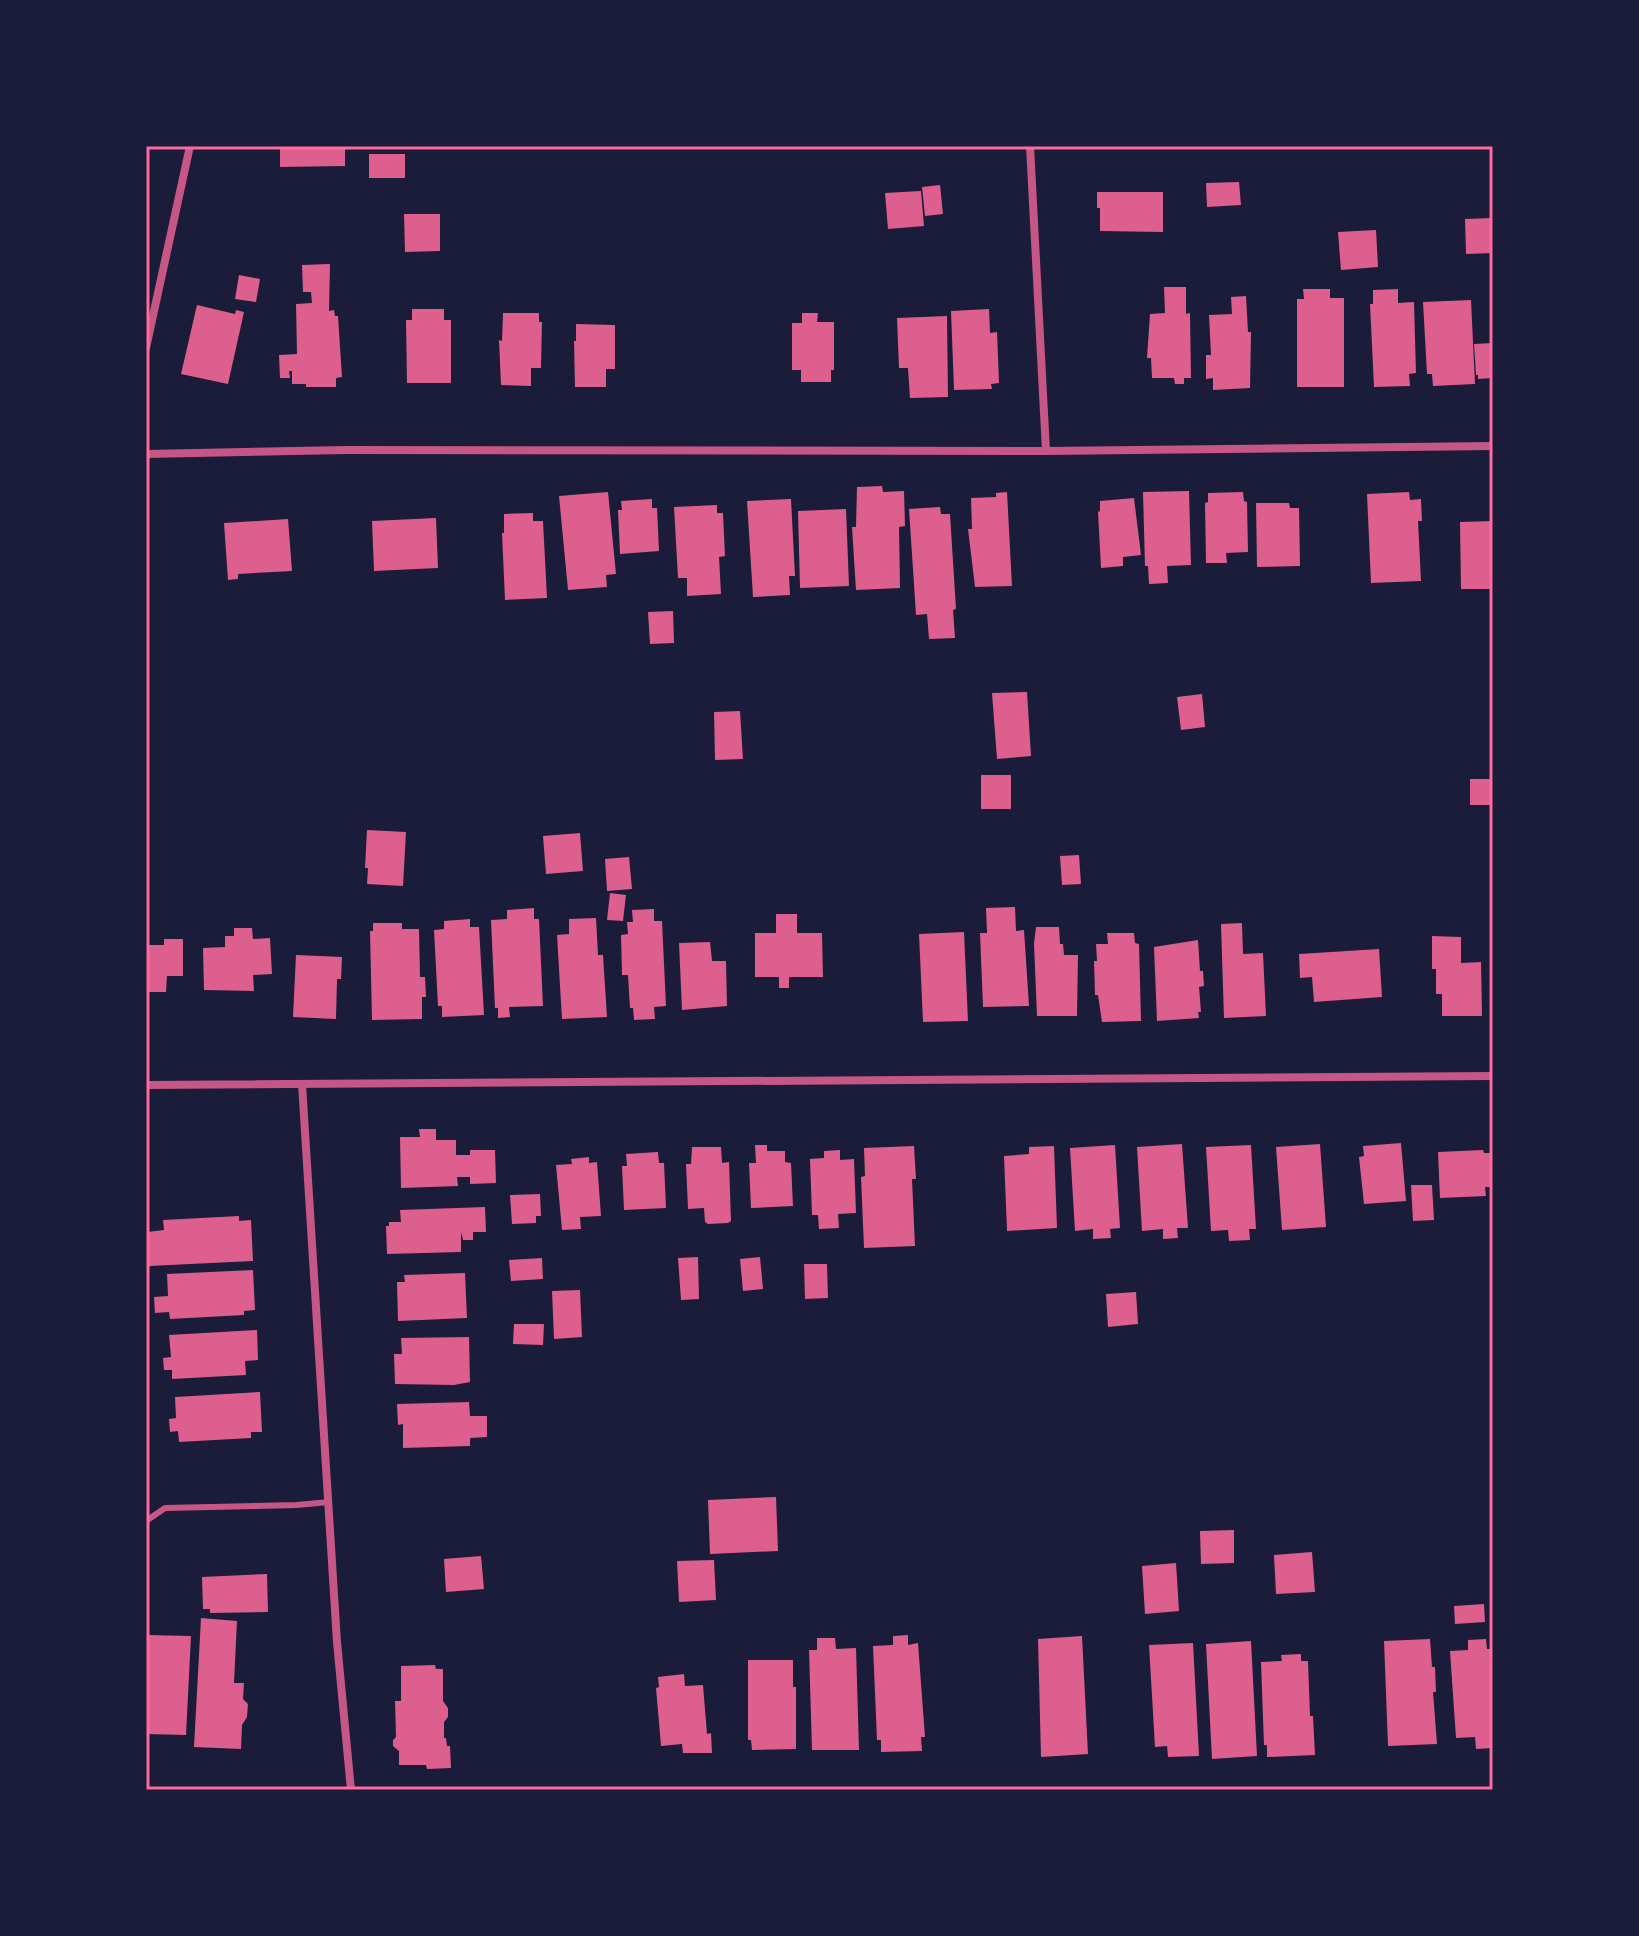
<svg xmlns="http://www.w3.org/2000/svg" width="1639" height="1936" viewBox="0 0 1639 1936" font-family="'Open Sans',sans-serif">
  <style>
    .building { fill: #dd5f8e }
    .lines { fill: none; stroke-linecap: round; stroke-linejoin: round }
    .service { stroke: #c65784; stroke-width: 6 }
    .minor { stroke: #c65784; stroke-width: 8 }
    .neatline { fill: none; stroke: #ff6b9d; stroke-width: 3 }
  </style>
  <rect width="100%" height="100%" fill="#1b1b3a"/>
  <!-- building -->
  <g class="building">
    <path d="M 280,146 L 345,146 L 345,166 L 280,167 Z"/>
    <rect x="369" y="154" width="36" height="24"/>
    <path d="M 1239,182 L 1241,205 L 1207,207 L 1206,183 Z"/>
    <path d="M 940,185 L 943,214 L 925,216 L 922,187 Z"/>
    <path d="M 921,191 L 924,226 L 888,229 L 885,193 Z"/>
    <path d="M 1097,192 L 1163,192 L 1163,232 L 1100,231 L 1100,208 L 1097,208 Z"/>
    <path d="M 404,214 L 440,214 L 440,251 L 405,252 Z"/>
    <path d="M 1493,218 L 1493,253 L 1466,254 L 1465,219 Z"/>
    <path d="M 1376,230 L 1378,267 L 1341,270 L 1338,232 Z"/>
    <path d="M 330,264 L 329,311 L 334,310 L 335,316 L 338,316 L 342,377 L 336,378 L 336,387 L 306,387 L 306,384 L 292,384 L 292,371 L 289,371 L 290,378 L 280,378 L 279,355 L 297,354 L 296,304 L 312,303 L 311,292 L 303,292 L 302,265 Z"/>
    <path d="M 239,275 L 260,279 L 256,302 L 235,299 Z"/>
    <path d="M 1164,287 L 1186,287 L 1186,314 L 1190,313 L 1191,378 L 1184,378 L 1184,384 L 1175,384 L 1174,378 L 1152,378 L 1151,358 L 1147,358 L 1150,314 L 1165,313 Z"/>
    <path d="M 1303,289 L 1330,289 L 1330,298 L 1344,298 L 1344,387 L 1297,387 L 1297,299 L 1304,299 Z"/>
    <path d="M 1398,289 L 1398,303 L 1414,302 L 1416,373 L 1409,374 L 1410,386 L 1374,387 L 1370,304 L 1373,304 L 1373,290 Z"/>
    <path d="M 1246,296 L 1248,332 L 1251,332 L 1250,388 L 1213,390 L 1213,378 L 1206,379 L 1206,355 L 1211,355 L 1209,315 L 1232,314 L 1231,297 Z"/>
    <path d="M 1471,300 L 1475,384 L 1433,386 L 1432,374 L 1427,374 L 1423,302 Z"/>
    <path d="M 197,305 L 235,314 L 236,310 L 244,312 L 228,384 L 181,374 Z"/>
    <path d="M 412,309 L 444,309 L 444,320 L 451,320 L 451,383 L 407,383 L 406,320 L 412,320 Z"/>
    <path d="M 989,309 L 990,333 L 997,332 L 999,383 L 991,384 L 992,389 L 954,390 L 951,311 Z"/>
    <path d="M 503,313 L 539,313 L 539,322 L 542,322 L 541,368 L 531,368 L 531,386 L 501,385 L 499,340 L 502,341 Z"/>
    <path d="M 802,313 L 818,313 L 817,322 L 834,322 L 834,370 L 831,370 L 831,382 L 801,382 L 801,370 L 792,370 L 792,323 L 802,323 Z"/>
    <path d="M 947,316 L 948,397 L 910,398 L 908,368 L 899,368 L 897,318 Z"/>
    <path d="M 576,324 L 615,325 L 615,369 L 606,369 L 606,387 L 575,387 L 574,341 L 576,341 Z"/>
    <path d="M 1493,343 L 1493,378 L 1478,379 L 1478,375 L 1476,375 L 1474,344 Z"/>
    <path d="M 882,486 L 883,492 L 904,491 L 905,526 L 899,527 L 900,588 L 856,590 L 852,527 L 856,527 L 857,487 Z"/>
    <path d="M 1189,491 L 1191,565 L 1167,566 L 1168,583 L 1149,584 L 1148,566 L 1145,566 L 1143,492 Z"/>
    <path d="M 608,492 L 616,574 L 606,575 L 607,587 L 568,590 L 559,496 Z"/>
    <path d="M 1007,492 L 1012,586 L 975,587 L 968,529 L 972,529 L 971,498 L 996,497 L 996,493 Z"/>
    <path d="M 1243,492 L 1244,501 L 1247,502 L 1248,552 L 1226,553 L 1227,563 L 1206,563 L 1205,503 L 1208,502 L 1208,493 Z"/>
    <path d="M 1409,492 L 1410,500 L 1421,499 L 1422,521 L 1418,521 L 1421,581 L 1371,583 L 1367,494 Z"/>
    <path d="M 1134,498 L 1141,555 L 1123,557 L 1123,566 L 1101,568 L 1098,512 L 1100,511 L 1100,501 Z"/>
    <path d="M 652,499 L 652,508 L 657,508 L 659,551 L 620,554 L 618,510 L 622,510 L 621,501 Z"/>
    <path d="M 791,499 L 795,576 L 789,576 L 790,595 L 753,597 L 747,501 Z"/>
    <path d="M 1256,503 L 1289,503 L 1290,508 L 1299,508 L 1300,566 L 1257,567 Z"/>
    <path d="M 717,505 L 717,513 L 723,513 L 725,556 L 719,557 L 721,594 L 687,596 L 687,578 L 678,578 L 674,507 Z"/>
    <path d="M 940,507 L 941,514 L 950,514 L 956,609 L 953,610 L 955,638 L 929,639 L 927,614 L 916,615 L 909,509 Z"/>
    <path d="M 846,509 L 849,586 L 800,588 L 798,511 Z"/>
    <path d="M 533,513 L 533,521 L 543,521 L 547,598 L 505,600 L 502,533 L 504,533 L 504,514 Z"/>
    <path d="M 436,518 L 438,568 L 374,571 L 372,521 Z"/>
    <path d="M 288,519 L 292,571 L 238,574 L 238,579 L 228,580 L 224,523 Z"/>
    <path d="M 1493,521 L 1493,589 L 1461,589 L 1460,522 Z"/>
    <path d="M 673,611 L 674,643 L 650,644 L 648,612 Z"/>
    <path d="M 1027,692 L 1031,756 L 997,759 L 992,693 Z"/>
    <path d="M 1202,694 L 1205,727 L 1181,730 L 1177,697 Z"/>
    <path d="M 740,711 L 743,759 L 715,760 L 714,712 Z"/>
    <rect x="981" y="775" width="30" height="34"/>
    <rect x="1470" y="779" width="23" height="26"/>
    <path d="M 367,830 L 406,832 L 403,886 L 367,884 L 368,868 L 365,868 Z"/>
    <path d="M 580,833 L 583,871 L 546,874 L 543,836 Z"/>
    <path d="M 1079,855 L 1081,884 L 1062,885 L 1060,856 Z"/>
    <path d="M 629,857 L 632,889 L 607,891 L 605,859 Z"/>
    <path d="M 610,893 L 626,895 L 623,921 L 607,920 Z"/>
    <path d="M 1015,907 L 1016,931 L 1024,930 L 1029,1006 L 983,1007 L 980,933 L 987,933 L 986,908 Z"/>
    <path d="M 534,908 L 534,919 L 539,919 L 543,1006 L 509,1007 L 510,1017 L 498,1018 L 498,1008 L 495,1008 L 491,920 L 507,919 L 507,910 Z"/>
    <path d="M 654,909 L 654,921 L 662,921 L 666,1006 L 654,1007 L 655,1019 L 634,1020 L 633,1008 L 630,1008 L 628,975 L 622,975 L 621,935 L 628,934 L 627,922 L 633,922 L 632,910 Z"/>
    <path d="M 776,914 L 797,914 L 797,933 L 822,933 L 823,977 L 789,977 L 789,988 L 779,988 L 779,977 L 755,977 L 755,933 L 776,933 Z"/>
    <path d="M 596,918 L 598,955 L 603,955 L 607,1017 L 562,1019 L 557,935 L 569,934 L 569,919 Z"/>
    <path d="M 470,919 L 470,927 L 479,927 L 484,1015 L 442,1017 L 442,1006 L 438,1006 L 434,930 L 444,929 L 444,921 Z"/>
    <path d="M 373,923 L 402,923 L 402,929 L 419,929 L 420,977 L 425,977 L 426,997 L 422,997 L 422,1019 L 372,1020 L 370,931 L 373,931 Z"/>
    <path d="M 1242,923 L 1243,954 L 1263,953 L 1266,1016 L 1224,1018 L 1221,924 Z"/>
    <path d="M 1036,927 L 1059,927 L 1060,944 L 1063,944 L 1064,955 L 1078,955 L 1077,1016 L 1037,1016 L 1034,944 Z"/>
    <path d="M 234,928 L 252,928 L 253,939 L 270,938 L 272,974 L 253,975 L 254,991 L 204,990 L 203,948 L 225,947 L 225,936 L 234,936 Z"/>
    <path d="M 964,932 L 968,1021 L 923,1022 L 919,934 Z"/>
    <path d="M 1107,933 L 1134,933 L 1135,943 L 1139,944 L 1141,1021 L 1102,1022 L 1098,995 L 1095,995 L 1094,961 L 1097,961 L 1096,944 L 1108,944 Z"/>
    <path d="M 1432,936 L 1461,937 L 1461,963 L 1481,962 L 1482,1016 L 1442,1016 L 1442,994 L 1436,994 L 1436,969 L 1432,969 Z"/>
    <path d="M 164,939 L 183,939 L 183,976 L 167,976 L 166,992 L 146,992 L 147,945 L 164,945 Z"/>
    <path d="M 1198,940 L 1200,971 L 1203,971 L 1204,986 L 1199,987 L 1201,1012 L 1198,1012 L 1199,1018 L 1157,1021 L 1154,947 Z"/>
    <path d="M 710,942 L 712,961 L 726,961 L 727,1006 L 682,1010 L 679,943 Z"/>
    <path d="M 1379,949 L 1382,997 L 1314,1002 L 1312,977 L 1300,978 L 1299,954 Z"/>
    <path d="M 296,955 L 342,957 L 341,979 L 337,979 L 336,1019 L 293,1017 Z"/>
    <path d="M 419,1129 L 436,1129 L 436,1140 L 456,1140 L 456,1155 L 470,1155 L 470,1150 L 495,1150 L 496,1183 L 470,1184 L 470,1177 L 457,1177 L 458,1186 L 401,1188 L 400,1137 L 420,1137 Z"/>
    <path d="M 1401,1143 L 1406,1201 L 1364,1204 L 1359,1157 L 1364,1156 L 1363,1146 Z"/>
    <path d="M 1182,1144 L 1188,1228 L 1177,1228 L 1178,1238 L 1163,1239 L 1163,1229 L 1142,1231 L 1137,1147 Z"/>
    <path d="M 1320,1144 L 1326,1227 L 1282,1230 L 1276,1147 Z"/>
    <path d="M 755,1145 L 767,1145 L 767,1151 L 785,1151 L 785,1162 L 791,1163 L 793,1206 L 751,1208 L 749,1163 L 756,1163 Z"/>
    <path d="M 1115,1145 L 1120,1228 L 1110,1229 L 1111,1238 L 1093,1239 L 1093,1229 L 1075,1231 L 1070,1148 Z"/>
    <path d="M 1251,1145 L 1256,1229 L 1249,1229 L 1250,1240 L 1229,1241 L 1228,1230 L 1211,1231 L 1206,1147 Z"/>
    <path d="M 914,1146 L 916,1179 L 912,1179 L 915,1246 L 864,1248 L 861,1177 L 865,1176 L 864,1148 Z"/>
    <path d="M 1054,1146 L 1057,1228 L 1007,1231 L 1004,1156 L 1029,1154 L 1029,1147 Z"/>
    <path d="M 692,1147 L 721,1147 L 722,1163 L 729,1162 L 731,1221 L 728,1223 L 708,1224 L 705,1222 L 704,1208 L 688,1209 L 686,1164 L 691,1164 Z"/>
    <path d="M 840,1150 L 840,1160 L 854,1159 L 856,1213 L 838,1214 L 839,1228 L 819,1229 L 818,1215 L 812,1215 L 810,1159 L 824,1158 L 824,1151 Z"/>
    <path d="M 1483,1150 L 1484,1153 L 1493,1153 L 1493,1187 L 1485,1187 L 1486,1196 L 1440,1198 L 1438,1152 Z"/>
    <path d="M 658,1152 L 659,1163 L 664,1163 L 666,1208 L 624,1210 L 622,1166 L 627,1166 L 626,1154 Z"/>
    <path d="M 589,1157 L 589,1163 L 597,1162 L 601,1216 L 580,1217 L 581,1229 L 562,1230 L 556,1165 L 572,1164 L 571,1159 Z"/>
    <path d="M 1411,1185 L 1432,1185 L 1434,1220 L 1413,1221 Z"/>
    <path d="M 540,1194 L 541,1216 L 536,1216 L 536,1223 L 512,1224 L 510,1195 Z"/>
    <path d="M 485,1207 L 486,1232 L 473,1232 L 473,1240 L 463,1240 L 461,1232 L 461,1252 L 387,1254 L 386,1226 L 389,1226 L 389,1222 L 401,1222 L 400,1210 Z"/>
    <path d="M 239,1216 L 239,1221 L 251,1220 L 253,1261 L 149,1266 L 147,1232 L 164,1230 L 163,1220 Z"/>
    <path d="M 698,1257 L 699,1299 L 681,1300 L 678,1258 Z"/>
    <path d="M 760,1257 L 763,1289 L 743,1291 L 740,1259 Z"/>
    <path d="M 542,1258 L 543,1279 L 511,1281 L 509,1260 Z"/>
    <path d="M 804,1264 L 827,1264 L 828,1298 L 805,1299 Z"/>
    <path d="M 253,1270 L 255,1310 L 244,1311 L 244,1315 L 170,1319 L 169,1312 L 155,1313 L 154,1297 L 168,1296 L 167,1274 Z"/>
    <path d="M 465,1273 L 467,1318 L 398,1321 L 397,1282 L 405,1282 L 404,1275 Z"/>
    <path d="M 580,1290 L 582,1337 L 554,1339 L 552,1291 Z"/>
    <path d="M 1136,1292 L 1138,1324 L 1108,1327 L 1106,1294 Z"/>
    <path d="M 514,1324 L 544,1324 L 543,1345 L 513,1344 Z"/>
    <path d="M 257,1330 L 258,1360 L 245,1361 L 246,1375 L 172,1379 L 172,1370 L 164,1370 L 163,1358 L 171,1357 L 169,1335 Z"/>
    <path d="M 469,1337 L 470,1382 L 454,1385 L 395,1384 L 394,1354 L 402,1354 L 401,1338 Z"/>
    <path d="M 260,1392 L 262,1432 L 251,1432 L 251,1438 L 179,1442 L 178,1431 L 170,1432 L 169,1419 L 176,1418 L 175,1397 Z"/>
    <path d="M 469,1402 L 470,1416 L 487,1416 L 487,1437 L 470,1438 L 470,1446 L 403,1448 L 403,1424 L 398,1425 L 397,1404 Z"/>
    <path d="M 776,1497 L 778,1551 L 710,1554 L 708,1500 Z"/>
    <path d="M 1234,1530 L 1234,1563 L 1201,1564 L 1200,1531 Z"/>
    <path d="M 1312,1552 L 1315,1592 L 1276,1594 L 1274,1555 Z"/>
    <path d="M 481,1556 L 484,1589 L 446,1592 L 444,1559 Z"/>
    <path d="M 714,1560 L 716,1600 L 679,1602 L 677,1561 Z"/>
    <path d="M 1176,1563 L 1179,1611 L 1145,1614 L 1142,1566 Z"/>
    <path d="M 267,1574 L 268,1612 L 210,1613 L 210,1609 L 203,1609 L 202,1577 Z"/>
    <path d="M 1484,1604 L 1485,1622 L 1455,1624 L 1454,1606 Z"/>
    <path d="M 201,1618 L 237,1621 L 234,1683 L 244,1683 L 243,1699 L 248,1704 L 247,1717 L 242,1725 L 241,1749 L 194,1747 Z"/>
    <path d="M 147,1635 L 191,1636 L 186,1735 L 146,1734 Z"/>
    <path d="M 908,1635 L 908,1645 L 918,1643 L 925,1737 L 921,1737 L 922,1751 L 881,1752 L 881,1740 L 877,1740 L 873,1646 L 893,1645 L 893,1636 Z"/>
    <path d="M 1082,1636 L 1088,1754 L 1041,1757 L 1038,1639 Z"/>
    <path d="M 817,1638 L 835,1638 L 836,1649 L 856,1648 L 859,1750 L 812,1750 L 809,1650 L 817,1650 Z"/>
    <path d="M 1430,1639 L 1432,1667 L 1435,1667 L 1436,1692 L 1433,1692 L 1437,1744 L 1388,1746 L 1384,1641 Z"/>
    <path d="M 1486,1639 L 1487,1649 L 1493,1649 L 1493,1748 L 1476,1749 L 1475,1737 L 1456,1738 L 1450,1651 L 1468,1650 L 1468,1640 Z"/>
    <path d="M 1251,1641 L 1257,1756 L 1212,1759 L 1206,1644 Z"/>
    <path d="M 1193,1643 L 1199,1756 L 1168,1757 L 1167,1746 L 1155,1747 L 1149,1645 Z"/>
    <path d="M 1301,1654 L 1301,1661 L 1308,1661 L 1310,1716 L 1313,1716 L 1315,1755 L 1267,1757 L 1267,1745 L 1264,1745 L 1261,1662 L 1282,1661 L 1281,1655 Z"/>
    <path d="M 748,1660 L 793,1660 L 793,1687 L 796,1687 L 796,1749 L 752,1750 L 751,1740 L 748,1740 Z"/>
    <path d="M 435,1665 L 436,1669 L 443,1669 L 443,1701 L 448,1708 L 448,1717 L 444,1722 L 444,1738 L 446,1738 L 447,1746 L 450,1746 L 451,1768 L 427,1769 L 426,1765 L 399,1765 L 399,1751 L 393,1746 L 393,1740 L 396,1737 L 395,1701 L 401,1701 L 401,1666 Z"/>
    <path d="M 684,1674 L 685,1686 L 703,1685 L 707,1734 L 711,1733 L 712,1753 L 683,1753 L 682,1744 L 661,1746 L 656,1688 L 659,1687 L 658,1677 Z"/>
  </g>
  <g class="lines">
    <!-- service -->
    <path class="service" d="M 146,1521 L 165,1508 L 297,1505 L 329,1502"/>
    <!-- minor -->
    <g class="minor">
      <path d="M 1030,146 L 1046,451"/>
      <path d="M 146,348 L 190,146"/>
      <path d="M 146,454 L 346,450 L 1046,451 L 1493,446"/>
      <path d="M 302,1084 L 337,1642 L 351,1790"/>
      <path d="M 146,1085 L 1493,1076"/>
    </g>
  </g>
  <!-- border -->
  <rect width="1639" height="1936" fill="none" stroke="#1b1b3a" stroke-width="296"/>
  <rect x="148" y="148" width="1343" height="1640" class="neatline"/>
</svg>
